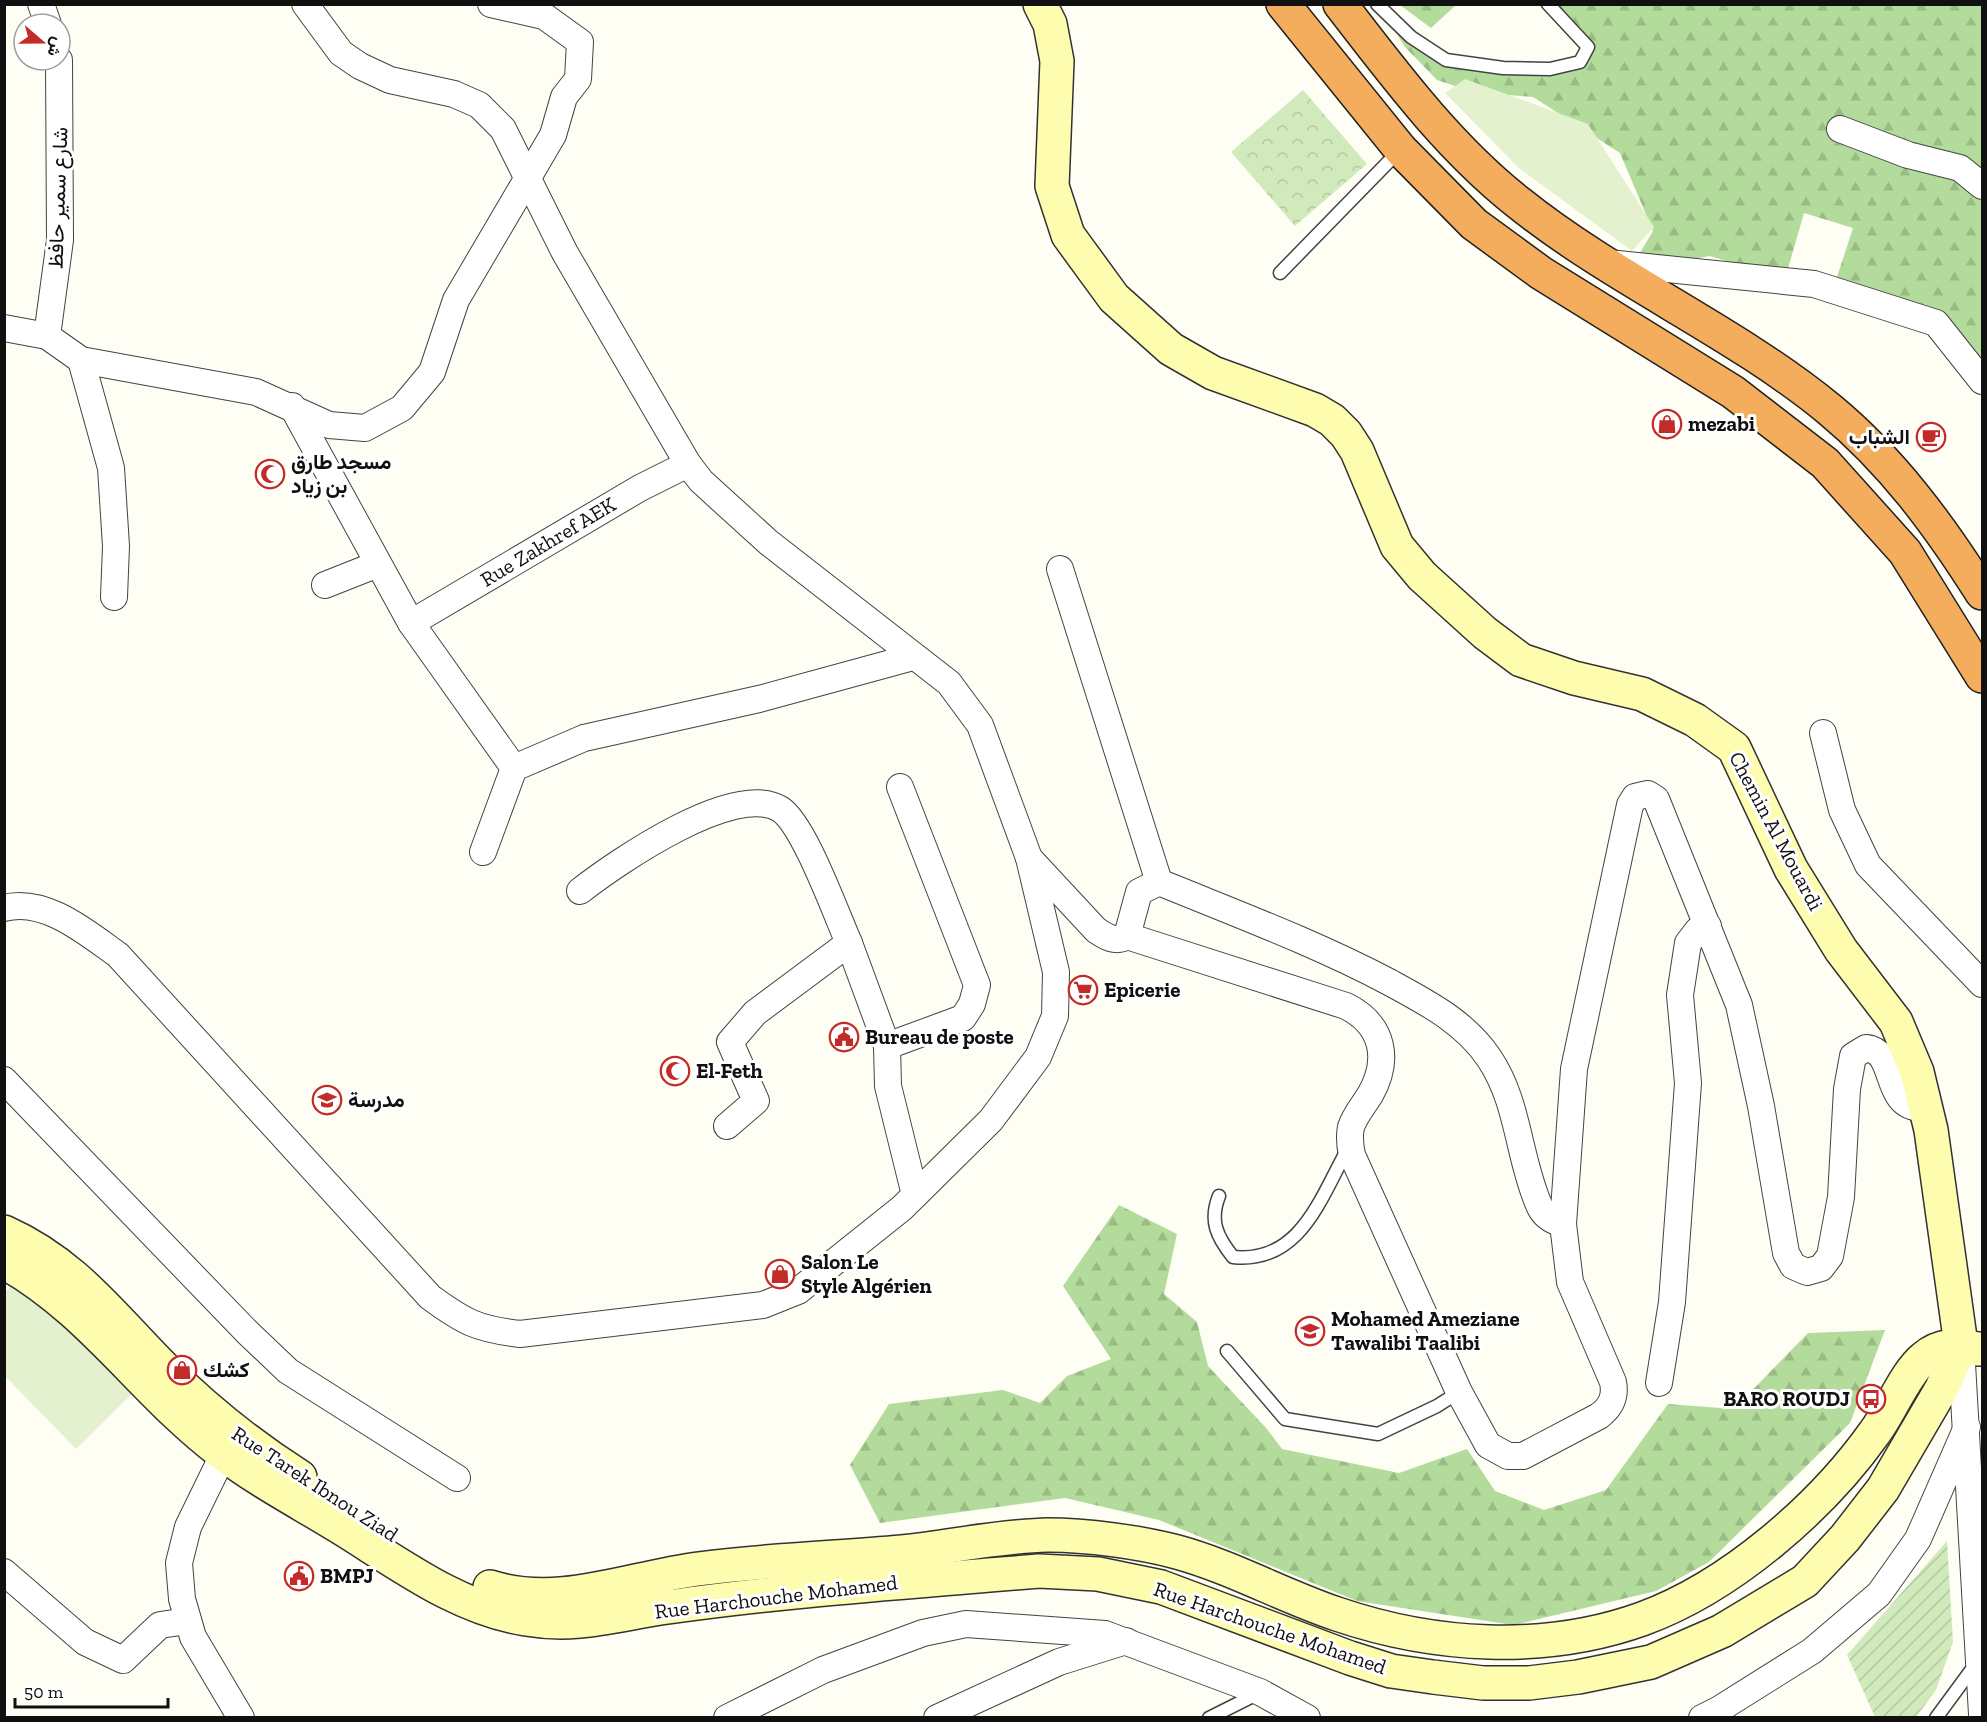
<svg xmlns="http://www.w3.org/2000/svg" width="1987" height="1722" viewBox="0 0 1987 1722" font-family="'Zilla Slab',Vazirmatn,serif">
  <style>
    .forest { fill: url(#forest-firs) }
    .park { fill: url(#park-crowns) }
    .garden { fill: url(#garden-furrows) }
    .pitch { fill: #e3f1ce }
    .lines { fill: none; stroke-linecap: round; stroke-linejoin: round }
    .lane-casing { stroke: #434343; stroke-width: 15 }
    .street-casing { stroke: #434343; stroke-width: 28 }
    .secondary-casing { stroke: #323232; stroke-width: 36 }
    .highway-casing { stroke: #212121; stroke-width: 36 }
    .lane { stroke: #fff; stroke-width: 12 }
    .street { stroke: #fff; stroke-width: 26 }
    .secondary { stroke: #fefcaf; stroke-width: 33 }
    .highway { stroke: #f4ad5d; stroke-width: 33 }
    .labels { text-anchor: middle; stroke-width: 6; stroke-linejoin: round; paint-order: stroke }
    .street-label { font-size: 21px; fill: #101010; stroke: #fff }
    .poi-label { font-size: 21px; font-weight: bold; fill: #101010; stroke: #fff; text-anchor: start }
  </style>
  <defs>
    <pattern id="forest-firs" width="22" height="20" patternUnits="userSpaceOnUse" patternTransform="scale(1.5)"><rect width="22" height="20" fill="#b3db9b"/><path d="M5 1l3.5 6h-7zM16 11l3.5 6h-7z" fill="#99bb84"/></pattern>
    <pattern id="park-crowns" width="20" height="18" patternUnits="userSpaceOnUse" patternTransform="scale(1.5)"><rect width="20" height="18" fill="#d1eabc"/><path d="M2 6a3 3 0 1 1 6 0M12 15a3 3 0 1 1 6 0" fill="none" stroke="#b2c8a1"/></pattern>
    <pattern id="garden-furrows" width="10" height="10" patternUnits="userSpaceOnUse" patternTransform="scale(1.5)"><rect width="10" height="10" fill="#d1eabc"/><path d="M-1 1l2-2M0 10L10 0M9 11l2-2" fill="none" stroke="#b2c8a1"/></pattern>
  </defs>
  <rect width="100%" height="100%" fill="#fffef4"/>
  <!-- forest -->
  <g class="forest">
    <path d="M 1400,5 L 1456,5 L 1431,28 Z"/>
    <path d="M 1550,5 L 1982,5 L 1982,381 L 1922,319 L 1835,283 L 1853,228 L 1804,213 L 1785,279 L 1710,256 L 1655,266 L 1637,258 L 1653,231 L 1620,153 L 1533,97 L 1473,92 L 1437,80 L 1405,47 L 1385,15 C 1421,40 1472,78 1518,73 C 1541,70 1566,60 1589,54 Z"/>
    <path d="M 1119,1205 L 1177,1234 L 1164,1294 L 1197,1322 L 1208,1366 L 1267,1429 L 1282,1449 L 1399,1473 L 1467,1449 L 1495,1491 L 1544,1510 L 1606,1490 L 1668,1404 L 1734,1409 L 1808,1333 L 1885,1330 L 1850,1423 L 1709,1562 L 1656,1591 L 1513,1625 L 1357,1601 L 1159,1520 L 1065,1498 L 880,1523 L 850,1465 L 889,1404 L 1003,1390 L 1040,1403 L 1067,1376 L 1111,1359 L 1063,1286 Z"/>
  </g>
  <!-- park -->
  <path class="park" d="M 1303,90 L 1367,164 L 1295,226 L 1231,152 Z"/>
  <!-- garden -->
  <path class="garden" d="M 1947,1541 L 1953,1642 L 1936,1690 L 1916,1717 L 1875,1717 L 1847,1655 Z"/>
  <!-- pitch -->
  <g class="pitch">
    <path d="M 1465,79 L 1588,124 L 1654,227 L 1632,251 L 1519,168 L 1445,93 Z"/>
    <path d="M 21,1276 L 135,1391 L 76,1449 L 5,1376 L 5,1292 Z"/>
  </g>
  <g class="lines">
    <!-- lane casing -->
    <g class="lane-casing">
      <g id="lane">
        <path d="M 1377,4 L 1411,37 L 1446,60 L 1503,68 L 1550,69 L 1580,62 L 1588,47 L 1548,4"/>
        <path d="M 1280,273 L 1400,150"/>
        <path d="M 1219,1196 C 1209,1221 1217,1237 1233,1257 C 1302,1264 1321,1195 1349,1147"/>
        <path d="M 1227,1351 L 1285,1419 L 1378,1434 L 1437,1406 L 1459,1392"/>
        <path d="M 1209,1718 L 1259,1693"/>
        <path d="M 1936,1718 L 1975,1665"/>
      </g>
    </g>
    <!-- street casing -->
    <g class="street-casing">
      <g id="street">
        <path d="M 41,4 L 48,24"/>
        <path d="M 1840,129 L 1908,155 L 1960,168 L 1982,186"/>
        <path d="M 1608,263 L 1814,284 L 1936,323 L 1982,381"/>
        <path d="M 4,328 L 47,336 L 81,360 L 256,392 L 329,425 L 365,428 L 402,408 L 432,372 L 456,300 L 553,135 L 564,97 L 578,79 L 580,42 L 544,16 L 491,4"/>
        <path d="M 47,336 L 60,240 L 59,60"/>
        <path d="M 81,360 L 111,468 L 116,546 L 114,597"/>
        <path d="M 292,406 L 411,623 L 514,768"/>
        <path d="M 1060,569 L 1159,882"/>
        <path d="M 325,585 L 378,564"/>
        <path d="M 411,623 L 640,488 L 688,464"/>
        <path d="M 1823,733 L 1842,810 L 1868,865 L 1982,984"/>
        <path d="M 900,787 L 977,985 L 972,1004 L 963,1018 L 887,1046 L 888,1086 L 915,1195"/>
        <path d="M 483,852 L 514,768 L 584,738 L 759,699 L 913,657"/>
        <path d="M 1029,858 L 1096,930 C 1106,937 1116,943 1127,936 L 1139,892 L 1159,882 C 1237,914 1315,943 1389,982 C 1426,1002 1465,1022 1489,1058 C 1519,1102 1518,1157 1539,1205 C 1543,1215 1552,1221 1563,1224"/>
        <path d="M 580,891 C 617,862 735,781 780,809 C 804,824 836,914 849,943"/>
        <path d="M 4,908 C 45,897 87,933 118,955 L 430,1297 C 464,1322 477,1329 520,1334 L 763,1305 L 798,1291 L 902,1208 L 991,1120 L 1038,1057 L 1055,1016 L 1056,972 L 1029,858 L 980,725 L 949,683 L 768,542 L 701,481 L 688,464 L 565,253 L 503,129 L 479,105 L 454,94 L 390,80 L 360,66 L 341,53 L 305,4"/>
        <path d="M 1127,936 L 1346,1006 C 1384,1025 1390,1060 1370,1095 C 1363,1106 1355,1115 1351,1127 C 1349,1137 1350,1146 1352,1155 L 1459,1392 L 1488,1445 L 1508,1456 L 1523,1456 L 1599,1416 C 1611,1407 1616,1397 1613,1382 L 1570,1282 L 1563,1224 L 1574,1069 L 1630,805 L 1635,797 L 1648,794 L 1656,799 L 1739,1005 L 1761,1106 L 1786,1253 L 1793,1266 L 1807,1272 L 1821,1268 L 1830,1256 L 1841,1197 L 1847,1089 L 1853,1056 L 1866,1048 C 1899,1051 1881,1110 1925,1108"/>
        <path d="M 4,1080 L 247,1332 L 288,1371 L 457,1478"/>
        <path d="M 727,1126 L 756,1101 L 730,1042 L 755,1013 L 849,943 L 887,1046"/>
        <path d="M 1961,1346 L 1982,1714"/>
        <path d="M 1659,1383 L 1672,1302 L 1688,1083 L 1680,995 L 1688,943 L 1698,930 L 1708,926"/>
        <path d="M 231,1439 L 188,1527 L 179,1563 L 182,1599 L 193,1637 L 241,1718"/>
        <path d="M 4,1572 L 85,1642 L 123,1660 L 160,1625 L 188,1621"/>
        <path d="M 727,1718 L 823,1670 L 923,1633 L 966,1624 L 1105,1634 L 1260,1692 L 1307,1718"/>
        <path d="M 937,1718 L 1059,1662 L 1126,1641"/>
        <path d="M 1702,1718 L 1718,1710 L 1812,1651 L 1879,1594 L 1918,1539 L 1967,1427"/>
      </g>
    </g>
    <!-- secondary casing -->
    <g class="secondary-casing">
      <g id="secondary">
        <path d="M 4,1232 C 74,1263 112,1316 164,1368 C 206,1410 250,1445 300,1477"/>
        <path d="M 4,1262 C 90,1309 144,1394 221,1452 C 257,1480 299,1502 338,1526 C 397,1562 456,1608 526,1619 C 579,1628 617,1614 668,1607 C 774,1592 882,1584 989,1575 L 1039,1571 L 1098,1574 L 1161,1587 L 1350,1658 L 1391,1671 L 1433,1677 L 1483,1683 L 1529,1683 L 1578,1677 L 1651,1662 L 1722,1631 L 1805,1581 L 1845,1538 L 1883,1489 L 1942,1388 L 1961,1345 L 1931,1130 L 1917,1072 L 1896,1022 L 1841,950 L 1791,869 L 1734,748 L 1695,720 L 1642,694 L 1574,678 L 1521,660 L 1485,633 L 1422,576 L 1397,546 L 1357,451 L 1346,434 L 1332,420 L 1315,410 L 1213,373 L 1171,349 L 1114,298 L 1068,235 L 1052,186 L 1057,61 L 1050,24 L 1040,4"/>
        <path d="M 490,1587 C 559,1609 629,1578 698,1569 C 766,1560 834,1558 902,1552 C 950,1547 999,1536 1048,1535 C 1087,1535 1139,1542 1177,1552 C 1232,1567 1283,1596 1337,1614 C 1434,1647 1544,1654 1642,1619 C 1730,1587 1821,1508 1875,1432 C 1890,1412 1906,1372 1924,1358 C 1940,1344 1958,1345 1978,1349"/>
      </g>
    </g>
    <!-- highway casing -->
    <g class="highway-casing">
      <g id="highway">
        <path d="M 1283,4 L 1401,150 L 1474,224 L 1541,273 L 1733,392 L 1825,463 L 1905,552 L 1982,676"/>
        <path d="M 1340,4 C 1394,74 1449,148 1519,203 C 1615,280 1734,331 1829,409 C 1892,461 1939,525 1982,593"/>
      </g>
    </g>
    <!-- lane -->
    <use href="#lane" class="lane"/>
    <!-- street -->
    <use href="#street" class="street"/>
    <!-- secondary -->
    <use href="#secondary" class="secondary"/>
    <!-- highway -->
    <use href="#highway" class="highway"/>
  </g>
  <!-- icons -->
  <defs>
    <g id="shop-ring" transform="scale(1.5)"><circle r="9.5" fill="#fff" stroke="#c22b27" stroke-width="1.5"/><path d="M-5-2.5h2.3a2.7 3.5 0 0 1 5.4 0H5L5.5 6h-11ZM-1.5-2.5h3a1.5 2.3 0 0 0-3 0Z" fill="#c22b27"/></g>
    <g id="cafe-ring" transform="scale(1.5)"><circle r="9.5" fill="#fff" stroke="#c22b27" stroke-width="1.5"/><path d="M-5.5-4.5H6V0H3Q3 3.5 0 3.5H-2.5Q-5.5 3.5-5.5 0ZM3-3.2v2h1.7v-2ZM-6 4.5H4V6H-6Z" fill="#c22b27"/></g>
    <g id="mosque-ring" transform="scale(1.5)"><circle r="9.5" fill="#fff" stroke="#c22b27" stroke-width="1.5"/><path d="M3.5-4.9A6 6 0 1 0 3.5 4.9A5 5 0 1 1 3.5-4.9Z" fill="#c22b27"/></g>
    <g id="supermarket-ring" transform="scale(1.5)"><circle r="9.5" fill="#fff" stroke="#c22b27" stroke-width="1.5"/><path d="M-6-5.5h2.5l.6 2H6L4.5 2H-2.5L-4.4-4H-6ZM-1.5 3.2a1.3 1.3 0 1 0 .1 0ZM3 3.2a1.3 1.3 0 1 0 .1 0Z" fill="#c22b27"/></g>
    <g id="civic-ring" transform="scale(1.5)"><circle r="9.5" fill="#fff" stroke="#c22b27" stroke-width="1.5"/><path d="M-.6-6.5H3V-4.5H.6V-3L4-1V1h2V6H-6V1h2V-1L-.6-3ZM-1.2 2.5V6h2.4V2.5Z" fill="#c22b27"/></g>
    <g id="school-ring" transform="scale(1.5)"><circle r="9.5" fill="#fff" stroke="#c22b27" stroke-width="1.5"/><path d="M0-5L7-2L0 1L-7-2ZM-4 1L0 2.5L4 1V4Q0 6-4 4Z" fill="#c22b27"/></g>
    <g id="bus-ring" transform="scale(1.5)"><circle r="9.5" fill="#fff" stroke="#c22b27" stroke-width="1.5"/><path d="M-5-6H5V4H4V6H2V4H-2V6H-4V4H-5ZM-3.5-4V0h7V-4ZM-3.5 1.2v1.5H-2V1.2ZM2 1.2v1.5H3.5V1.2Z" fill="#c22b27"/></g>
  </defs>
  <g fill-rule="evenodd">
    <use href="#shop-ring" x="1667" y="424"/>
    <use href="#cafe-ring" x="1931" y="437"/>
    <use href="#mosque-ring" x="270" y="474"/>
    <use href="#supermarket-ring" x="1083" y="990"/>
    <use href="#civic-ring" x="844" y="1037"/>
    <use href="#mosque-ring" x="675" y="1071"/>
    <use href="#school-ring" x="327" y="1100"/>
    <use href="#shop-ring" x="780" y="1274"/>
    <use href="#school-ring" x="1310" y="1331"/>
    <use href="#shop-ring" x="182" y="1370"/>
    <use href="#bus-ring" x="1871" y="1399"/>
    <use href="#civic-ring" x="299" y="1576"/>
  </g>
  <g class="labels">
    <!-- street labels -->
    <g class="street-label">
      <text transform="translate(58 198) rotate(-88)" y="7">شارع سمير حافظ</text>
      <text transform="translate(548 542) rotate(-31)" y="7">Rue Zakhref AEK</text>
      <text transform="translate(1776 831) rotate(62)" y="7">Chemin Al Mouardi</text>
      <text transform="translate(315 1484) rotate(33)" y="7">Rue Tarek Ibnou Ziad</text>
      <text transform="translate(776 1597) rotate(-7)" y="7">Rue Harchouche Mohamed</text>
      <text transform="translate(1270 1628) rotate(19)" y="7">Rue Harchouche Mohamed</text>
    </g>
    <!-- poi labels -->
    <g class="poi-label">
      <text x="1688" y="431">mezabi</text>
      <text x="1910" y="444" text-anchor="end">الشباب</text>
      <text x="291" y="469">مسجد طارق<tspan x="291" dy="24">بن زياد</tspan></text>
      <text x="1104" y="997">Epicerie</text>
      <text x="865" y="1044">Bureau de poste</text>
      <text x="696" y="1078">El-Feth</text>
      <text x="348" y="1107">مدرسة</text>
      <text x="801" y="1269">Salon Le<tspan x="801" dy="24">Style Algérien</tspan></text>
      <text x="1331" y="1326">Mohamed Ameziane<tspan x="1331" dy="24">Tawalibi Taalibi</tspan></text>
      <text x="203" y="1377">كشك</text>
      <text x="1850" y="1406" text-anchor="end">BARO ROUDJ</text>
      <text x="320" y="1583">BMPJ</text>
    </g>
  </g>
  <!-- border -->
  <rect width="1987" height="1722" fill="none" stroke="#101010" stroke-width="12"/>
  <!-- north arrow -->
  <g transform="translate(42 42) rotate(110)"><circle r="28" fill="#ffffff" stroke="#9f9f9f" stroke-width="1.5"/>
  <path d="M0-4.5L10 22L0 15L-10 22Z" fill="#c22b27"/>
  <text y="-9" font-size="16" font-weight="bold" text-anchor="middle" fill="#101010">ش</text>
  </g>
  <!-- scale -->
  <path d="M15 1698v9h153v-9" fill="none" stroke="#101010" stroke-width="3"/>
  <text x="24" y="1698" font-size="18" fill="#101010" stroke="#ffffff" stroke-width="4.5" paint-order="stroke">50 m</text>
</svg>
